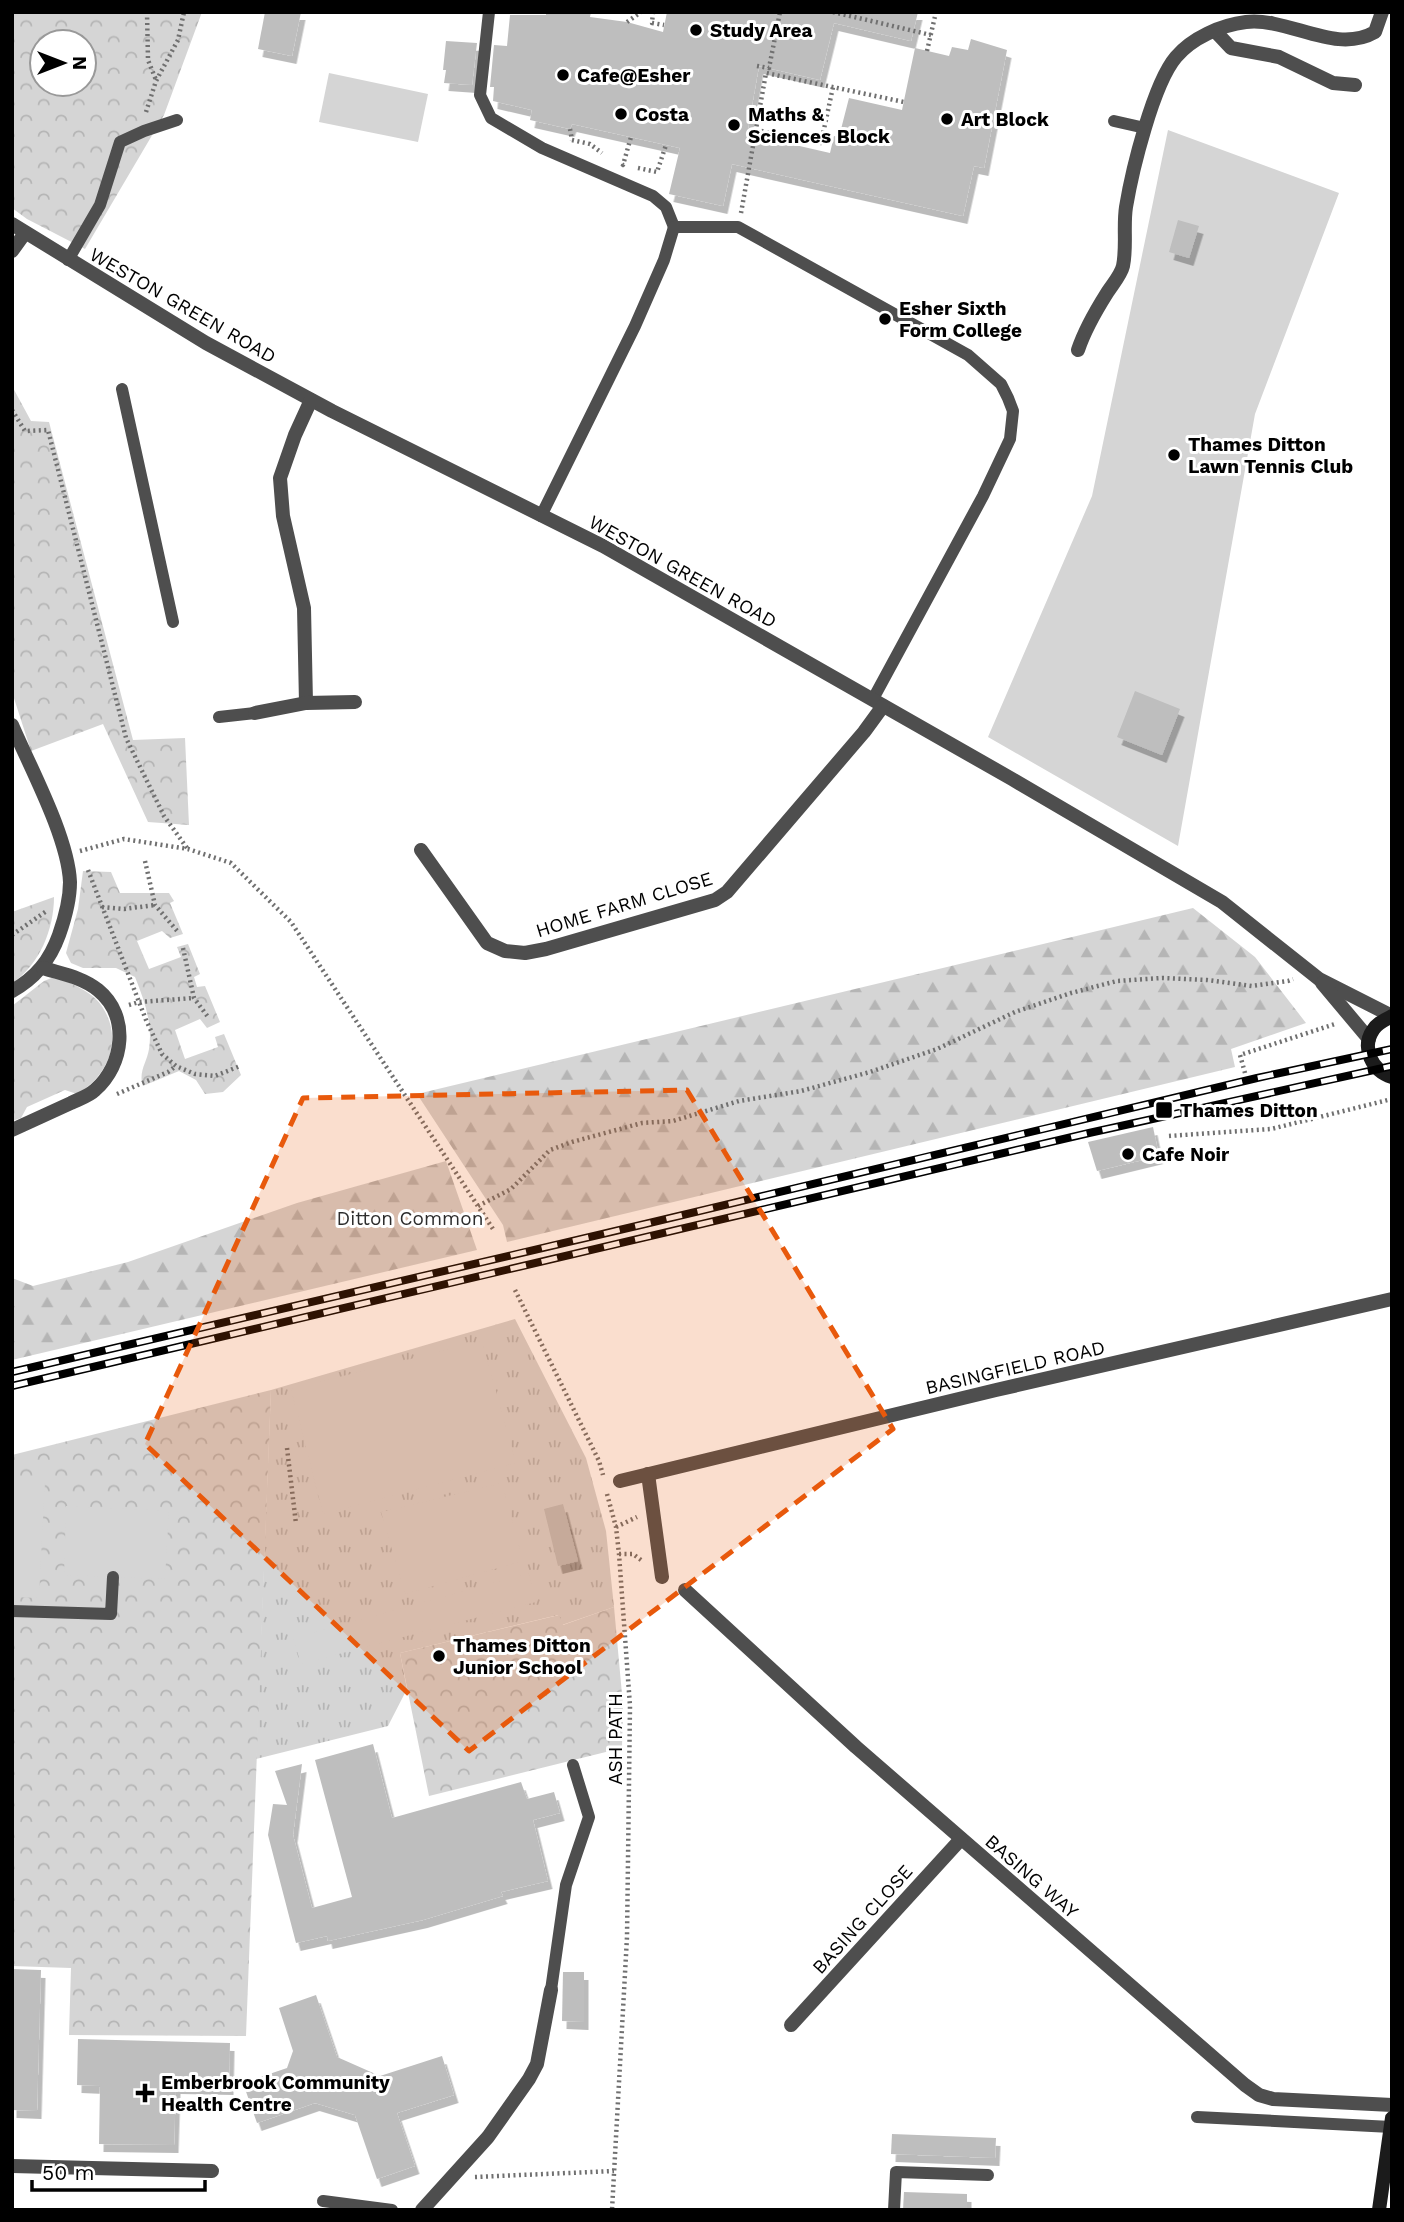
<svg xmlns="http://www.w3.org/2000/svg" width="1404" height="2222" viewBox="0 0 1404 2222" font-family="'Work Sans',sans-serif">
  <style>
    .grass { fill: url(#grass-tufts) }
    .forest { fill: url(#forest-firs) }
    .park { fill: url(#park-crowns); fill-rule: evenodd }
    .garden { fill: #d5d5d5 }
    .building { fill: #bebebe; filter: url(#shadow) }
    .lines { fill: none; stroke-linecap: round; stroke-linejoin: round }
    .path { stroke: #707070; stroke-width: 4.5; stroke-dasharray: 2 3.5; stroke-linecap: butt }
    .service { stroke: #4e4e4e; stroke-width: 12 }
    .minor { stroke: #4e4e4e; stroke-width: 14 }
    .secondary { stroke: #1b1b1b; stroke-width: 14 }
    .rail-casing { stroke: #000; stroke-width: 8 }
    .rail { stroke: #fff; stroke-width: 5; stroke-dasharray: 16; stroke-linecap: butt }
    .marked { fill: #e8590c; fill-opacity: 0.2; stroke: #e8590c; stroke-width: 5; stroke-dasharray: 14 9; stroke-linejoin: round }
    .poi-dot { fill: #000; stroke: #fff; stroke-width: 2.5 }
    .labels { text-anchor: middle; stroke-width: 6; stroke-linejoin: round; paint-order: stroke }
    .poi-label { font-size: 19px; font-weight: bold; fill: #000; stroke: #fff; text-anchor: start }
    .street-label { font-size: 19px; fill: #000; stroke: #fff }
    .park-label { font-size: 19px; fill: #2c2c2c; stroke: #fff }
  </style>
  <defs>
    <pattern id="grass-tufts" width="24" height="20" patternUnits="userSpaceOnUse" patternTransform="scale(1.75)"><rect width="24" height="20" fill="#d5d5d5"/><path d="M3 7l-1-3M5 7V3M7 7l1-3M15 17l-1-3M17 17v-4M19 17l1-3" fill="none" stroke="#b5b5b5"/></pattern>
    <pattern id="forest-firs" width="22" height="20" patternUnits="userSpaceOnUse" patternTransform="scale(1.75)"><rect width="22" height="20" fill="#d5d5d5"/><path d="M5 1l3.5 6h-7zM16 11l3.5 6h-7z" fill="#b5b5b5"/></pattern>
    <pattern id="park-crowns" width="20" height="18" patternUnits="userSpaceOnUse" patternTransform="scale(1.75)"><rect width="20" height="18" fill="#d5d5d5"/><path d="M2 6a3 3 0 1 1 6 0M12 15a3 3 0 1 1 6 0" fill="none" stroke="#b5b5b5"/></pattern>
    <filter id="shadow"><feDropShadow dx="4.5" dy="8" stdDeviation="0" flood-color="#0004"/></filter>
  </defs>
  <rect width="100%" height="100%" fill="#fff"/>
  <!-- grass -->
  <path class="grass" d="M 515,1319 L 586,1458 L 606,1531 L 614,1607 L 562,1625 L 558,1615 L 400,1653 L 407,1689 L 388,1726 L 256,1759 L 271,1390 Z"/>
  <!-- forest -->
  <g class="forest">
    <path d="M 1193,908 L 1255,957 L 1306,1023 L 1231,1049 L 1235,1067 L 507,1242 L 503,1225 L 417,1094 Z"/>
    <path d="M 446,1161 L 477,1250 L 12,1360 L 12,1278 L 33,1286 L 128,1262 L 297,1203 Z"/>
  </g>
  <!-- park -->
  <g class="park">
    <path d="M 12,12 L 202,12 L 164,115 L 85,249 L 27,219 L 12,208 ZM 42,42 L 84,42 L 84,84 L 42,84 Z"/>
    <path d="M 12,386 L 31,421 L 49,422 L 133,740 L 185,738 L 189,825 L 148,822 L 103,724 L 31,751 L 12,692 Z"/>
    <path d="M 83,871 L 111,872 L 120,893 L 169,893 L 174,901 L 170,903 L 183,934 L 170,938 L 162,931 L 137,941 L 149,969 L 181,957 L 177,947 L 188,944 L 200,974 L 194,977 L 197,987 L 205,986 L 220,1022 L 207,1028 L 200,1019 L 175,1030 L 185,1059 L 218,1047 L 215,1037 L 224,1034 L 241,1075 L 223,1092 L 205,1094 L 196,1080 L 179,1071 L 143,1086 C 138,1072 147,1062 149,1049 C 153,1023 144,1000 135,977 L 116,968 L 83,968 L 71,963 L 66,953 L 78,909 Z"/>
    <path d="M 54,897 C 54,928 40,965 12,983 L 12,912 Z"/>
    <path d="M 54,977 C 70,982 92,992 101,1005 C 124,1037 109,1076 77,1094 L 65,1090 L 27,1107 L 21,1118 L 12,1121 L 12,1006 L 44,981 Z"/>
    <path d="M 271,1390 L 246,2036 L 69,2035 L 71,1968 L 12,1966 L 12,1455 Z"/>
    <path d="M 614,1607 L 623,1705 L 622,1748 L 429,1796 L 400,1653 L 559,1615 L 563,1625 Z"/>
  </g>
  <!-- garden -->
  <g class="garden">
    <path d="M 329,73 L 428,94 L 418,142 L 319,122 Z"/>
    <path d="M 1168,130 L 1339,193 L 1255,414 L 1178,846 L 988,737 L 1092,496 Z"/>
    <path d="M 482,1341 L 516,1463 L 323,1514 L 291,1389 Z"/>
    <path d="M 12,1482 L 45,1482 L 39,1598 L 12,1597 Z"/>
    <path d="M 502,1483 L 523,1561 L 405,1594 L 381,1512 Z"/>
    <path d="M 66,1506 L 169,1511 L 165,1579 L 64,1575 Z"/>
    <path d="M 529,1573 L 536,1602 L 301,1664 L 293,1638 Z"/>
  </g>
  <!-- building -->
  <g class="building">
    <path d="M 265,12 L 301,12 L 292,56 L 258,49 Z"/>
    <path d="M 546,12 L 591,12 L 590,17 L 627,22 L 663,32 L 667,12 L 918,12 L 911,41 L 834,23 L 820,80 L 759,66 L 747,134 L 830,153 L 834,136 L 839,137 L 849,98 L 902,110 L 915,48 L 949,56 L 952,47 L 968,50 L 971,39 L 1007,50 L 984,168 L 974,166 L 963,216 L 732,164 L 723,206 L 669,194 L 680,148 L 572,124 L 570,129 L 530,120 L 532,110 L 493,101 L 494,87 L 490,87 L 494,45 L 507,46 L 510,15 L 546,15 Z"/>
    <path d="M 446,41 L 477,43 L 472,85 L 444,83 L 446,70 L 443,70 Z"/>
    <path d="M 1178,220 L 1199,226 L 1189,258 L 1169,252 Z"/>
    <path d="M 1135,691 L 1180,709 L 1162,755 L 1117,737 Z"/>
    <path d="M 1153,1127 L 1159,1156 L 1097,1171 L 1088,1142 Z"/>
    <path d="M 563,1504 L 578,1561 L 558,1566 L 544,1509 Z"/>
    <path d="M 373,1744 L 392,1818 L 521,1782 L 527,1799 L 554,1792 L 560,1813 L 533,1820 L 548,1881 L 501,1892 L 503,1896 L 423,1920 L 328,1941 L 327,1936 L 296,1943 L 268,1835 L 273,1804 L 287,1805 L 275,1771 L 302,1764 L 293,1835 L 312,1908 L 352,1897 L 315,1760 Z"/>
    <path d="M 12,1969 L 41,1970 L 37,2111 L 12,2110 Z"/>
    <path d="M 563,1972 L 584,1972 L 584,2022 L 562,2021 Z"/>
    <path d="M 316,1995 L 337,2057 L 380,2076 L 442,2056 L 454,2095 L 397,2113 L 415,2166 L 377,2179 L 355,2115 L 315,2103 L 257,2123 L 243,2083 L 287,2068 L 293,2051 L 279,2008 Z"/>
    <path d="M 78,2039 L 230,2043 L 229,2087 L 176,2086 L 174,2145 L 99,2144 L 100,2086 L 77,2085 Z"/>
    <path d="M 892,2134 L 996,2138 L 995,2158 L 891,2154 Z"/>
    <path d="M 904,2192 L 967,2194 L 967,2210 L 903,2210 Z"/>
  </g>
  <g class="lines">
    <!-- path -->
    <g class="path">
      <path d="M 147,12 L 148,60 L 156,80"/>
      <path d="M 653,12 L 652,23 L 664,25"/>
      <path d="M 833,12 L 931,35"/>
      <path d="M 627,22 L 641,12"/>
      <path d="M 927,51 L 936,12"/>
      <path d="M 757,66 L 769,68 L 780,12"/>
      <path d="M 146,112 L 156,81 L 178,40 L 184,12"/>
      <path d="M 570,129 L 572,140"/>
      <path d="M 756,130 L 821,143 L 833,87"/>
      <path d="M 572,140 L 590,144 L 602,153"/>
      <path d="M 622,164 L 623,165 L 631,137"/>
      <path d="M 638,168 L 657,172 L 666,145"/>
      <path d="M 741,213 L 766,73 L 904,102"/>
      <path d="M 12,410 L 25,431 L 48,430 L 126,738 L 164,816 L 187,848"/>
      <path d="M 80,851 L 124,839 L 188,849 L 231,863 L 291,922 L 493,1229"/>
      <path d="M 145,861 L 155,905 L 178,932"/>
      <path d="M 88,870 L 146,1020 L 162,1054 L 176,1066 L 195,1074 L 215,1076 L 240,1066"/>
      <path d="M 102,907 L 124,909 L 155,905"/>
      <path d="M 12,935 L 48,910"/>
      <path d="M 183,948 L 194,998 L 208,1017"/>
      <path d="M 129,1005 L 139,1002 L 194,998"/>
      <path d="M 1245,1073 L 1240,1055 L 1335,1024"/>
      <path d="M 117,1094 L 168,1072 L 176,1066"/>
      <path d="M 1169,1136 L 1271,1129 L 1392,1099"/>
      <path d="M 478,1206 L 511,1189 L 550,1150 L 572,1142 L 642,1123 L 673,1121 L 739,1101 L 801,1091 L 870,1072 L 937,1049 L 1015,1012 L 1071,993 L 1117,981 L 1162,978 L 1207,980 L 1252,986 L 1288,981 L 1293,979"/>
      <path d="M 515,1290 L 599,1461 L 603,1475"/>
      <path d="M 287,1448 L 296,1524"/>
      <path d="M 607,1494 L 616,1527 L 619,1554 L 630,1706 L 627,1937 L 612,2210"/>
      <path d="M 616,1527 L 637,1517"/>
      <path d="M 619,1554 L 633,1554 L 641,1560"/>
      <path d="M 475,2177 L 614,2171"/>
    </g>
    <!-- service -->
    <g class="service">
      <path d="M 489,12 L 480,95 L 491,118 L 542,148 L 653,196 L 666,207 L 674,227"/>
      <path d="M 1114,121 L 1145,128"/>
      <path d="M 68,260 L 100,205 L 120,142 L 144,131 L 177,120"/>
      <path d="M 122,389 L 173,622"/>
      <path d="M 541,516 L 635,326 L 664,260 L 674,227 L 738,227 L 968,355 L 1001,384 L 1008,398 L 1013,411 L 1010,439 L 983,496 L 873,699"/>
      <path d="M 219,717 L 255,713"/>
      <path d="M 12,1611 L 111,1614 L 113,1577"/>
      <path d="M 551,1990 L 566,1885 L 589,1817 L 573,1765"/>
      <path d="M 1197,2117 L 1391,2127"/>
      <path d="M 323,2201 L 392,2210"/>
      <path d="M 894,2210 L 896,2172 L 988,2175"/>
    </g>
    <!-- minor -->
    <g class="minor">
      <path d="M 1215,31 L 1231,48 L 1279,57 L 1333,83 L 1355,85"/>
      <path d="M 12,224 L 206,343 L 332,411 L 603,546 L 1012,779 L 1222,902 L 1319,979 L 1392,1016"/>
      <path d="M 12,251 L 25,233"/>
      <path d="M 1078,350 C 1085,329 1095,312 1107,293 C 1112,285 1121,275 1123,266 C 1127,247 1123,226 1126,207 C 1132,171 1153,84 1176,57 C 1192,38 1221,25 1246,22 C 1289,17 1335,55 1375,32 L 1382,12"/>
      <path d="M 306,703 L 304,608 L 283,516 L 280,478 L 295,435 L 311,400"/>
      <path d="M 255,713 L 306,703 L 355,702"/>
      <path d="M 12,725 C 30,767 68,837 70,882 C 70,900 65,918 59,935 C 50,960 36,978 12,991"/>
      <path d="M 421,850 L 487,943 L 505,951 L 525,953 L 546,949 L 715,900 L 727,892 L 864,732 L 883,706"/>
      <path d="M 1322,983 L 1369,1039"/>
      <path d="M 12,1130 C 32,1121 51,1112 71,1103 C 79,1099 89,1096 95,1090 C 124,1065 130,1016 98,990 C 82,977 62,974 43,968"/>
      <path d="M 648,1474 L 662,1577"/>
      <path d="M 620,1481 L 996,1390 L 1392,1299"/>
      <path d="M 685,1590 L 856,1747 L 1245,2085 L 1259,2095 L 1273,2099 L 1392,2105"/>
      <path d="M 791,2025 L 961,1839"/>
      <path d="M 12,2166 L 212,2171"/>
      <path d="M 422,2210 L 488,2137 L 529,2079 L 537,2064 L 551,1990"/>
    </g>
    <!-- secondary -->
    <g class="secondary">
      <path d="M 1392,1016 C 1385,1020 1377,1023 1373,1030 C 1361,1048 1372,1071 1392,1077"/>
      <path d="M 1379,2210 L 1392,2118"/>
    </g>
    <!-- rail casing -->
    <g class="rail-casing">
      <g id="rail">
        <path d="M 12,1372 L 645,1224 L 1257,1078 L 1392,1049"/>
        <path d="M 12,1386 L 1089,1133 L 1392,1066"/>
      </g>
    </g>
    <!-- rail -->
    <use href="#rail" class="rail"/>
  </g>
  <!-- marked area -->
  <path class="marked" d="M 687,1090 L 893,1429 L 469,1751 L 145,1444 L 303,1098 Z"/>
  <!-- markers -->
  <g class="poi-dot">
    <circle cx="696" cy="30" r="7"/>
    <circle cx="563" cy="75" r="7"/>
    <circle cx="621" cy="114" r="7"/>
    <circle cx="947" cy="119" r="7"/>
    <circle cx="734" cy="125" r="7"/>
    <circle cx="885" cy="319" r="7"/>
    <circle cx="1174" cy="455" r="7"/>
    <rect x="1155" y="1101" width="18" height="18" rx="3.5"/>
    <circle cx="1128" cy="1154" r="7"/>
    <circle cx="439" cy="1656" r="7"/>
    <path d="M141.5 2082.5h7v7h7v7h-7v7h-7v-7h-7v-7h7z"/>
  </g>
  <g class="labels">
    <!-- poi labels -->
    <g class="poi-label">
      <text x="710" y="37">Study Area</text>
      <text x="577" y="82">Cafe@Esher</text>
      <text x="635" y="121">Costa</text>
      <text x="748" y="121">Maths &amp;<tspan x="748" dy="22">Sciences Block</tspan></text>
      <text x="961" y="126">Art Block</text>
      <text x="899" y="315">Esher Sixth<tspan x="899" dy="22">Form College</tspan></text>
      <text x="1188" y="451">Thames Ditton<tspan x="1188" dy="22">Lawn Tennis Club</tspan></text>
      <text x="1180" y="1117">Thames Ditton</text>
      <text x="1142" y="1161">Cafe Noir</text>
      <text x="453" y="1652">Thames Ditton<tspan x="453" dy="22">Junior School</tspan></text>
      <text x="161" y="2089">Emberbrook Community<tspan x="161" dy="22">Health Centre</tspan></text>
    </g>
    <!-- street labels -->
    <g class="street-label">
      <text transform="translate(183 305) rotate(30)" y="7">WESTON GREEN ROAD</text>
      <text transform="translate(683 571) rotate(29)" y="7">WESTON GREEN ROAD</text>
      <text transform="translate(624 904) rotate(-17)" y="7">HOME FARM CLOSE</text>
      <text transform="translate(1015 1367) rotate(-13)" y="7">BASINGFIELD ROAD</text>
      <text transform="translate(615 1739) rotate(-90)" y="7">ASH PATH</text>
      <text transform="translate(1032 1876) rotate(41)" y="7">BASING WAY</text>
      <text transform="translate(862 1919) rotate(-48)" y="7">BASING CLOSE</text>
    </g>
    <!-- park labels -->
    <g class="park-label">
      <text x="410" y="1225">Ditton Common</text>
    </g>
  </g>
  <!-- border -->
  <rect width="1404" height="2222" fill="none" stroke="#000000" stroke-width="28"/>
  <!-- north arrow -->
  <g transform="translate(63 63) rotate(90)"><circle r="33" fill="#ffffff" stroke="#999999" stroke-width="2"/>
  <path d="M0-5L12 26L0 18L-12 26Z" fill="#000000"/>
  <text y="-10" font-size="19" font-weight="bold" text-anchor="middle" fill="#000000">N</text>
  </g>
  <!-- scale -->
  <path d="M32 2180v10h173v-10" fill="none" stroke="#000000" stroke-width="3.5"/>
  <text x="42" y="2180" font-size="21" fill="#000000" stroke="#ffffff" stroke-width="5" paint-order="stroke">50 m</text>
</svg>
